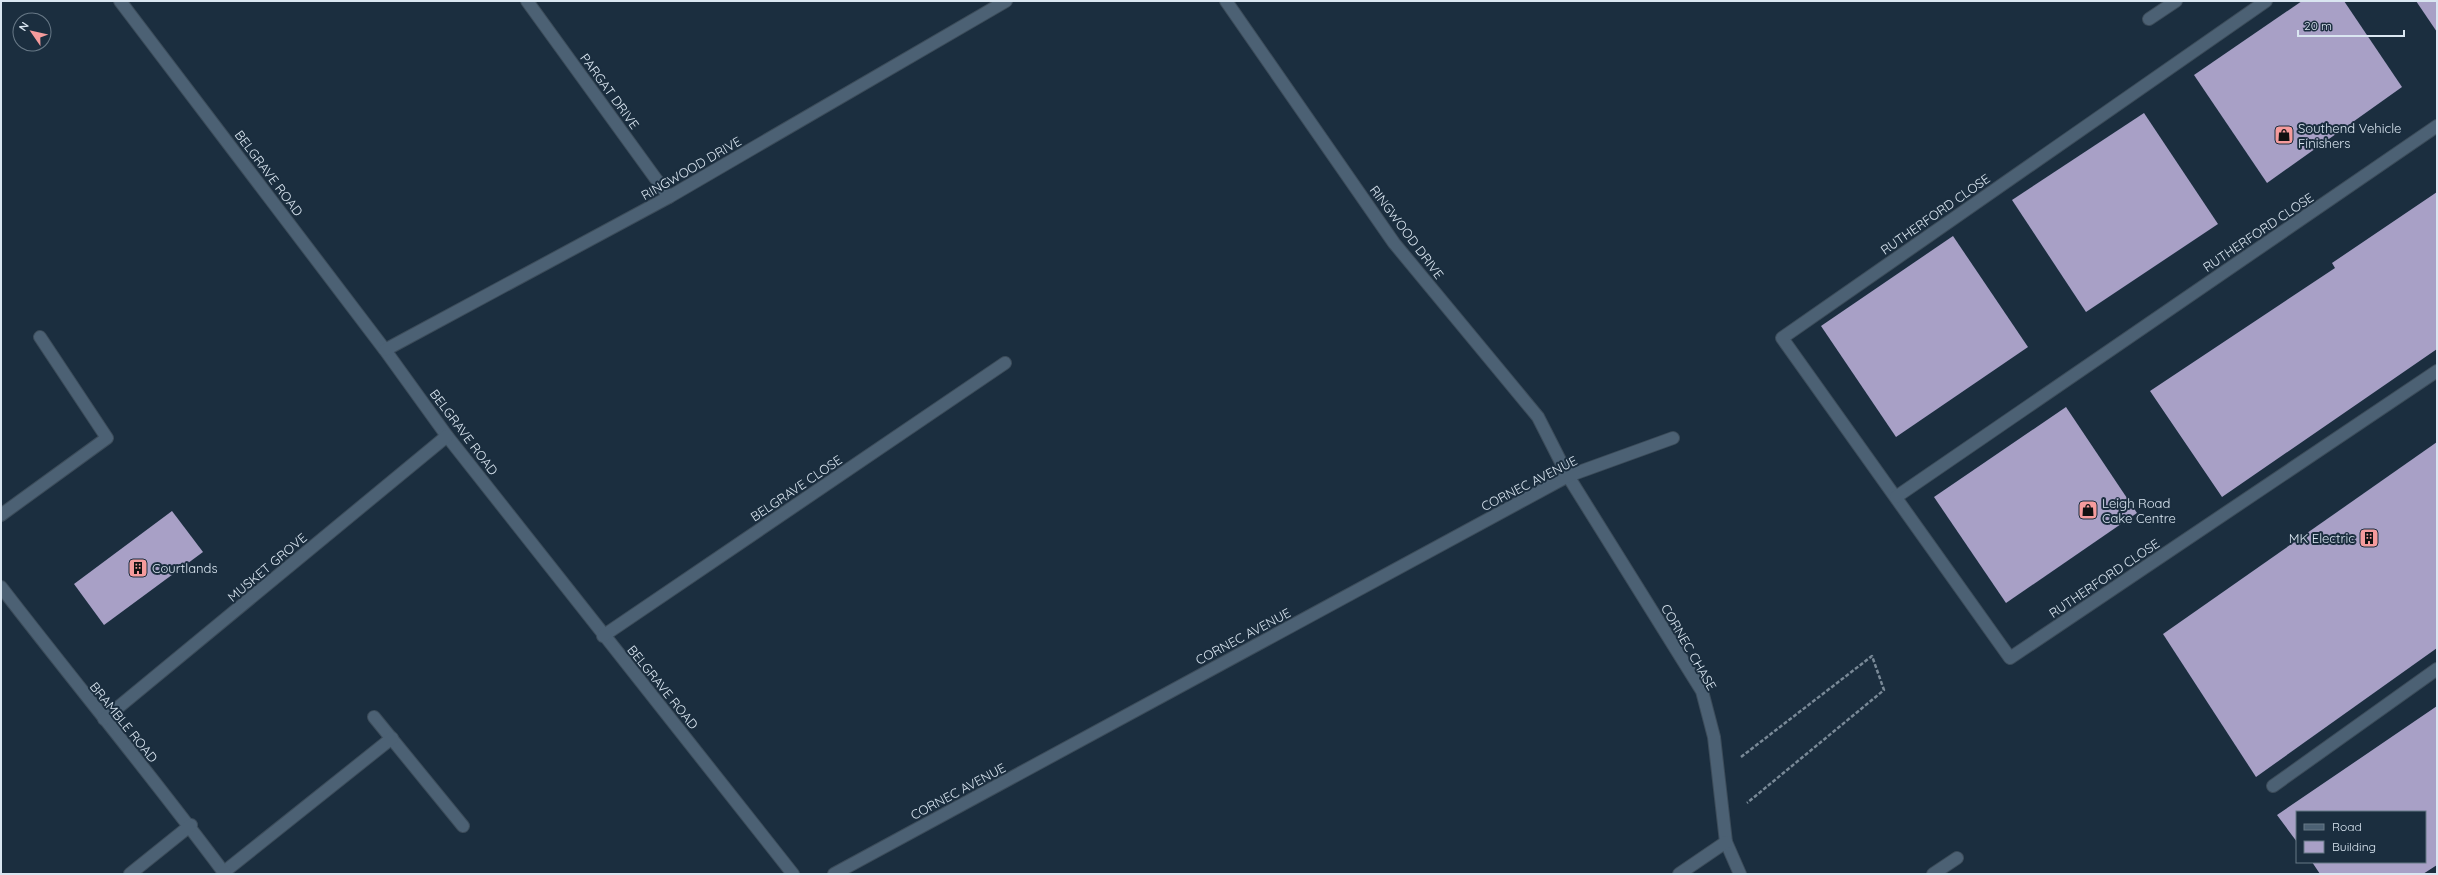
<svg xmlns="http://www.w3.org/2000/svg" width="2438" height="875" viewBox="0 0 2438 875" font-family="Quicksand,sans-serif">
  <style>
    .building { fill: #a8a0c6 }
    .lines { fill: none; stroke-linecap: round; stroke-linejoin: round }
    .lane-casing { stroke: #3c4c5a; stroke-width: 14 }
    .street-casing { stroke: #3c4c5a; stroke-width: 14 }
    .path { stroke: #798997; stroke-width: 2.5; stroke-dasharray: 4 2; stroke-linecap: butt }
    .lane { stroke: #4c6174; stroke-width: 12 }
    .street { stroke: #4c6174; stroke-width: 12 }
    .labels { text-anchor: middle; stroke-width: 4; stroke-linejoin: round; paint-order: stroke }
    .street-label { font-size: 13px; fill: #dae6f1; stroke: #1b2e3f }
    .poi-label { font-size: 13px; fill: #dae6f1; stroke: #1b2e3f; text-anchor: start }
  </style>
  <rect width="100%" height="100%" fill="#1b2e3f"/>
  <!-- building -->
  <g class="building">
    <path d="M 2302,1 L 2344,1 L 2402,87 L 2267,183 L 2194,75 Z"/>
    <path d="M 2416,1 L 2437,1 L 2437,32 Z"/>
    <path d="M 2144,113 L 2218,224 L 2086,312 L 2012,200 Z"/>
    <path d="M 2437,192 L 2437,349 L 2222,497 L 2150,391 L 2335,268 L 2332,263 Z"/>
    <path d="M 1953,236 L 2028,347 L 1896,437 L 1821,326 Z"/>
    <path d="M 2066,407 L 2137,513 L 2006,603 L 1934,497 Z"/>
    <path d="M 2437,442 L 2437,648 L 2256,777 L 2163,634 Z"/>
    <path d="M 172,511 L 203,552 L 104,625 L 74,584 Z"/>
    <path d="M 2437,706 L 2437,865 L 2423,874 L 2320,874 L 2312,862 L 2425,862 L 2425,812 L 2297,812 L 2297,842 L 2277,815 Z"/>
  </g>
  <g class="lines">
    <!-- lane casing -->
    <g class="lane-casing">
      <g id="lane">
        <path d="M 2149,19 L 2176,1"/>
        <path d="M 1,515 L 107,438 L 40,337"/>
        <path d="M 374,717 L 463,826"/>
        <path d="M 2273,786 L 2437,669"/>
        <path d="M 224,872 L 392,738"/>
      </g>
    </g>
    <!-- street casing -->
    <g class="street-casing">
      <g id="street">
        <path d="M 120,1 L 385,350 L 447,436 L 793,874"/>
        <path d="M 527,1 L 669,197"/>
        <path d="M 1226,1 L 1394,243 L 1538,417 L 1568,476 L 1702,691 L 1714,737 L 1726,842 L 1740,874"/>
        <path d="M 2266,1 L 1782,338 L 2010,658 L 2437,371"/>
        <path d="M 385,350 L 669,197 L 1006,1"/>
        <path d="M 1896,497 L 2437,126"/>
        <path d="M 1,587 C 75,683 153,777 225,874"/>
        <path d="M 603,636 L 1005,363"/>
        <path d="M 104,719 L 447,436"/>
        <path d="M 130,874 L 191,825"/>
        <path d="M 834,874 L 1568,476 L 1673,438"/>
        <path d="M 1679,874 L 1726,842"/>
        <path d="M 1933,874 L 1957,858"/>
      </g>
    </g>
    <!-- path -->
    <path class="path" d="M 1741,757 L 1872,656 L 1884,690 L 1747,803"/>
    <!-- lane -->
    <use href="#lane" class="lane"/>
    <!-- street -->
    <use href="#street" class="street"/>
  </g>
  <!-- icons -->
  <defs>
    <g id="shop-square" transform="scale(1)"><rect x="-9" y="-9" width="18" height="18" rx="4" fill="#f59b9c" stroke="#1b2e3f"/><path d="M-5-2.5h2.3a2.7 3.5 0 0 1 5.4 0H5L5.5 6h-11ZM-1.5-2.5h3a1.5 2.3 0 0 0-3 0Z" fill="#111"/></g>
    <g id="building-square" transform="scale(1)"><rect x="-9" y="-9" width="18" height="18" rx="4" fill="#f59b9c" stroke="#1b2e3f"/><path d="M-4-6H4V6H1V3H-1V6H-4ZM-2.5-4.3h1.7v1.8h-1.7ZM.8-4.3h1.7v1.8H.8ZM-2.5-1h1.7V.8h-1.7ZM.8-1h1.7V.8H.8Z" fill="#111"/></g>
  </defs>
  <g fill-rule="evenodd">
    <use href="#shop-square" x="2284" y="135"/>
    <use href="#shop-square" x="2088" y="510"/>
    <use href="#building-square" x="2369" y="538"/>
    <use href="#building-square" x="138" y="568"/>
  </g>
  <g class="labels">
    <!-- street labels -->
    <g class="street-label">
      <text transform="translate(610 91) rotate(54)" y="5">PARGAT DRIVE</text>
      <text transform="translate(691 168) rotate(-30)" y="5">RINGWOOD DRIVE</text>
      <text transform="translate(269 173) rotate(53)" y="5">BELGRAVE ROAD</text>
      <text transform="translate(1935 214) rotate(-35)" y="5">RUTHERFORD CLOSE</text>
      <text transform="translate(1407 232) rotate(53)" y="5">RINGWOOD DRIVE</text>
      <text transform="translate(2258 232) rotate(-34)" y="5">RUTHERFORD CLOSE</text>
      <text transform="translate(464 432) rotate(53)" y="5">BELGRAVE ROAD</text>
      <text transform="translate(1529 483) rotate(-27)" y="5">CORNEC AVENUE</text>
      <text transform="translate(796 488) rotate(-34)" y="5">BELGRAVE CLOSE</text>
      <text transform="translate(267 567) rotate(-40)" y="5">MUSKET GROVE</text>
      <text transform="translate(2104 578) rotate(-34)" y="5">RUTHERFORD CLOSE</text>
      <text transform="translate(1243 636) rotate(-28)" y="5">CORNEC AVENUE</text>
      <text transform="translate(1689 647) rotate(60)" y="5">CORNEC CHASE</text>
      <text transform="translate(663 687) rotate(51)" y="5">BELGRAVE ROAD</text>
      <text transform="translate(124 722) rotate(51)" y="5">BRAMBLE ROAD</text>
      <text transform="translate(958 791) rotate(-28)" y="5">CORNEC AVENUE</text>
    </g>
    <!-- poi labels -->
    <g class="poi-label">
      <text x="2298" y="133">Southend Vehicle<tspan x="2298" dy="15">Finishers</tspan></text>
      <text x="2102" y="508">Leigh Road<tspan x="2102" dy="15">Cake Centre</tspan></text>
      <text x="2355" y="543" text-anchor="end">MK Electric</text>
      <text x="152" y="573">Courtlands</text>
    </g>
  </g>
  <!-- border -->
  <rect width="2438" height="875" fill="none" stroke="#dae6f1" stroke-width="4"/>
  <!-- legend -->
  <rect x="2296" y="811" width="130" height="52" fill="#1b2e3f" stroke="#677886"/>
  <rect x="2304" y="824" width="20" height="6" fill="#4c6174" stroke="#677886"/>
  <text x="2332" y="831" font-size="12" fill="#dae6f1">Road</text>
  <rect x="2304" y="841" width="20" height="12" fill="#a8a0c6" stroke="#677886"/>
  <text x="2332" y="851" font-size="12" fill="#dae6f1">Building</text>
  <!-- north arrow -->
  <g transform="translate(32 32) rotate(304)"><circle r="19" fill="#1b2e3f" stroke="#677886"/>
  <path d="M0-3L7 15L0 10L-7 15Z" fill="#f59b9c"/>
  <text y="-6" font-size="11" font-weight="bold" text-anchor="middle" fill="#dae6f1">N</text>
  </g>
  <!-- scale -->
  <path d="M2298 30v6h106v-6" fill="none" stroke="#dae6f1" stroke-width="2"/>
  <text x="2304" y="30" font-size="12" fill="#dae6f1" stroke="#1b2e3f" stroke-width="3" paint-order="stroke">20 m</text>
</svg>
